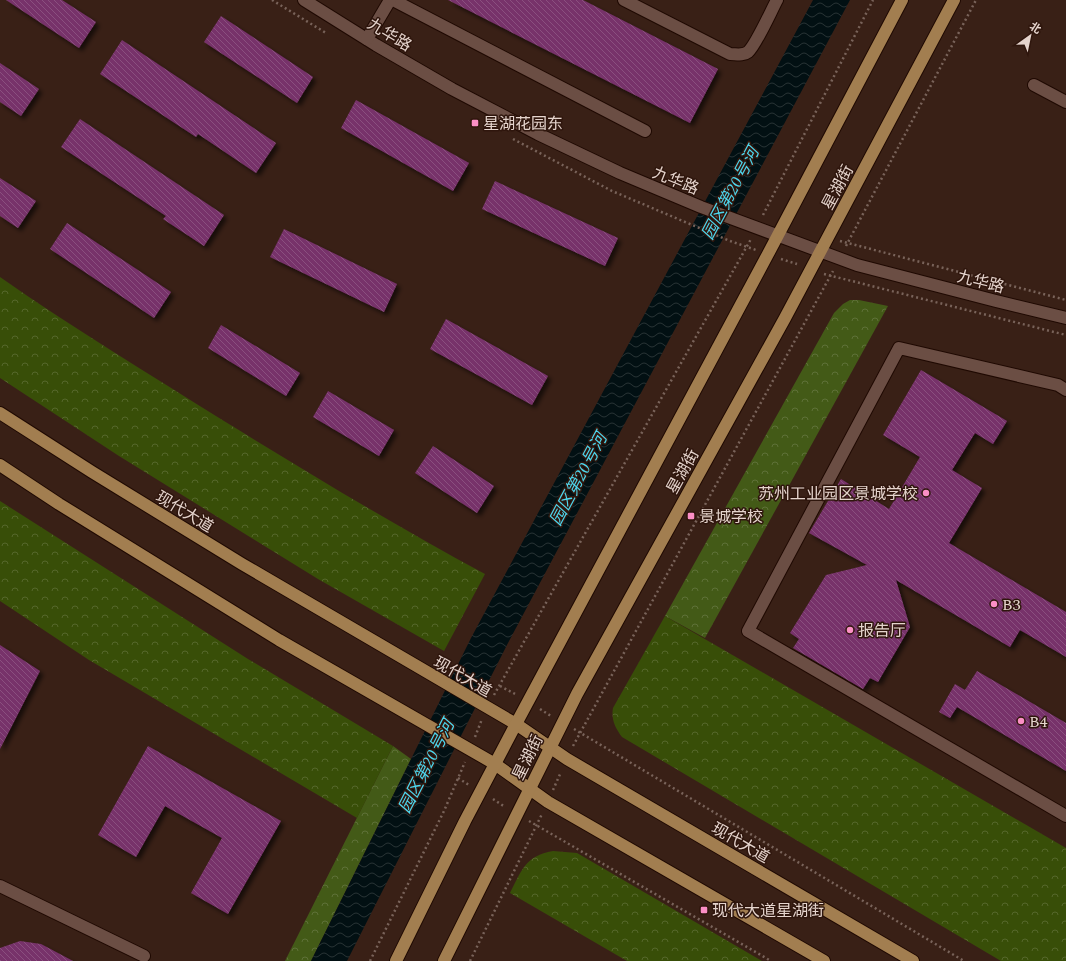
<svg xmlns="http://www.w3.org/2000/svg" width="1066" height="961" viewBox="0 0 1066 961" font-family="Spectral,'Noto Sans SC',serif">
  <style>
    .forest { fill: url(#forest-crowns) }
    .park { fill: url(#park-crowns) }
    .water { fill: url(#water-waves) }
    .building { fill: url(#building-back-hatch); filter: url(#shadow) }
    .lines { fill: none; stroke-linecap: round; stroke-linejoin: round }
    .minor-casing { stroke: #1f0902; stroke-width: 14 }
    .major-casing { stroke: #1f0902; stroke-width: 14 }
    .path { stroke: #79635a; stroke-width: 2.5; stroke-dasharray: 2 3; stroke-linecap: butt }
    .minor { stroke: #6b4e44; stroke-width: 12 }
    .major { stroke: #a27e50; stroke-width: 12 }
    .poi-dot { fill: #fb8fc5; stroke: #2f160d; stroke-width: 1.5 }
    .labels { text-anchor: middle; stroke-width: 3; stroke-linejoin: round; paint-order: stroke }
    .street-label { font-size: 16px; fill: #e5d4cd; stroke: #2f160d }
    .poi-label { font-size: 16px; fill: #e5d4cd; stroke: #2f160d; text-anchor: start }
    .water-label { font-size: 17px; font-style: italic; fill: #4dd6ed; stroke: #2f160d }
  </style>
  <defs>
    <pattern id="forest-crowns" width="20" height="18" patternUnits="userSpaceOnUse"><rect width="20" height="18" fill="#435a17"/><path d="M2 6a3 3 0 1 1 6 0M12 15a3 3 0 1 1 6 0" fill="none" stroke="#5e7138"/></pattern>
    <pattern id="park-crowns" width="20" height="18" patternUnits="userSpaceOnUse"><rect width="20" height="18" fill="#384e08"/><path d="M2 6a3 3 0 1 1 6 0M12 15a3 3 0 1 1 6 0" fill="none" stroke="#55672b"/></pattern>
    <pattern id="water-waves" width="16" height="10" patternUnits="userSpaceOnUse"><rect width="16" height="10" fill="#021013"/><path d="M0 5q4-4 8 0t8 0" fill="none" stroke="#273234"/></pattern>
    <pattern id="building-back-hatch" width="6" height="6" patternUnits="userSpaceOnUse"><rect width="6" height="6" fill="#77336b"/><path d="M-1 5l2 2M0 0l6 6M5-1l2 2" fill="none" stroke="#8a507f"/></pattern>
    <filter id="shadow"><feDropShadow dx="3.5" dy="3.5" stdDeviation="2" flood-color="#0009"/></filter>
  </defs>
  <rect width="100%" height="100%" fill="#392016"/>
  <!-- forest -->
  <g class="forest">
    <path d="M 850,300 L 859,300 L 888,306 L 705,638 L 665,616 L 834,313 L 843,304 Z"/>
    <path d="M 393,746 L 411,759 L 311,961 L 285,961 Z"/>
  </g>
  <!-- park -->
  <g class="park">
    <path d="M 0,277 C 73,328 149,374 224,421 C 310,474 396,526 485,574 L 444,651 L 318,579 L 119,456 L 0,378 Z"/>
    <path d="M 0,501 L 248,659 L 393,746 L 357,818 L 89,660 L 0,601 Z"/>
    <path d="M 665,616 L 1066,848 L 1066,961 L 1001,961 L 622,737 C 615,728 611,719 613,708 Z"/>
    <path d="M 553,851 L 577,853 L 762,961 L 627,961 L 510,893 C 522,870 525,856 553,851 Z"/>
  </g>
  <!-- water -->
  <path class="water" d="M 813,0 L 850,0 L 508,643 L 347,961 L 311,961 L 471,638 Z"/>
  <!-- building -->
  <g class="building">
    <path d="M 6,0 L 62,0 L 96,22 L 79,48 Z"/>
    <path d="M 448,0 L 583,0 L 718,69 L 690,123 Z"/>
    <path d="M 221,16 L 313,77 L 297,103 L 204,42 Z"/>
    <path d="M 122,40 L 276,143 L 256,173 L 198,134 L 196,137 L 100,74 Z"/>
    <path d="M 0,63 L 39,89 L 21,116 L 0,102 Z"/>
    <path d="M 356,100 L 469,163 L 453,191 L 341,128 Z"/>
    <path d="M 80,119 L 224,215 L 204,246 L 163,219 L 166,216 L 61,147 Z"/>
    <path d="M 0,178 L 36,201 L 18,228 L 0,216 Z"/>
    <path d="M 495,181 L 618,238 L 605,266 L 482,209 Z"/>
    <path d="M 67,223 L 171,292 L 154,318 L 50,249 Z"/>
    <path d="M 284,229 L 397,284 L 384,312 L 270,257 Z"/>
    <path d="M 446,319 L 548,376 L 532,405 L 430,349 Z"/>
    <path d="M 221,325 L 300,373 L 286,396 L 208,348 Z"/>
    <path d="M 921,370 L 1007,421 L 993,444 L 975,433 L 952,470 L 982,488 L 949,543 L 1066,612 L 1066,657 L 1020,630 L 1010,647 L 896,580 L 910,627 L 878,682 L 870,678 L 863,689 L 793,648 L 799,639 L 790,633 L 826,575 L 867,565 L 809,533 L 841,479 L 889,509 L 920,457 L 883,435 Z"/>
    <path d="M 328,391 L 394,430 L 379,456 L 313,417 Z"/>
    <path d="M 433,446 L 494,486 L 477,513 L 415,473 Z"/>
    <path d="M 0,645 L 40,671 L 0,749 Z"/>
    <path d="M 977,671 L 1066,723 L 1066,771 L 957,707 L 950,718 L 939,712 L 955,684 L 965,690 Z"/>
    <path d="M 148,746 L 281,821 L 228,914 L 191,893 L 222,838 L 165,806 L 136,857 L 98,835 Z"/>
    <path d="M 20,941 L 41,944 L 73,961 L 0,961 L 0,948 Z"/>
  </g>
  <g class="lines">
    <!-- minor casing -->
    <g class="minor-casing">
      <g id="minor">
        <path d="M 304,0 L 376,45 L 452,89 L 538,134 L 620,173 L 701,207 L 857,265 L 996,301 L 1066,318"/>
        <path d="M 393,0 L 645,131"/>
        <path d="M 624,0 L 730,54 C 736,54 743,56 748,52 C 756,45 771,11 777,0"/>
        <path d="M 367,39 L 390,0"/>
        <path d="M 1034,85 L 1066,102"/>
        <path d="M 1066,390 L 1058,385 L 899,348 L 748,631 L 1066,816"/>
        <path d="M 0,886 L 144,956"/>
      </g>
    </g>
    <!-- major casing -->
    <g class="major-casing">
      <g id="major">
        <path d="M 0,413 L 92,472 L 242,564 L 516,724 L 567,759 L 913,961"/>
        <path d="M 0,465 L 59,504 L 279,640 L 495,764 L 548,802 L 824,961"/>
        <path d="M 396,961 L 465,821 L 516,724 L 768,254 L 902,0"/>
        <path d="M 444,961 L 577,694 L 785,318 L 954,0"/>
      </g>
    </g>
    <!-- path -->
    <g class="path">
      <path d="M 272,0 L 326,33"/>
      <path d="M 513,139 L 612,191 L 730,241 L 756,250"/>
      <path d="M 763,215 L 873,0"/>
      <path d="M 840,241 L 1066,300"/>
      <path d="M 846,246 L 976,0"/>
      <path d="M 781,259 L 797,264"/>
      <path d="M 824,274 L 1066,335"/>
      <path d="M 500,686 L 517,695"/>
      <path d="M 494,695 L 751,239"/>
      <path d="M 540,709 L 551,716"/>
      <path d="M 574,729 L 964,961"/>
      <path d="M 475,737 L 482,719"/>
      <path d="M 573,746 L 833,271"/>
      <path d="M 458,778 L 469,785"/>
      <path d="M 553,790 L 561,772"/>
      <path d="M 493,799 L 505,807"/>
      <path d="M 529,821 L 771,961"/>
      <path d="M 370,961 L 444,811 L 465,762"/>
      <path d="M 470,961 L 542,814"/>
    </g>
    <!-- minor -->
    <use href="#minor" class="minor"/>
    <!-- major -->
    <use href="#major" class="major"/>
  </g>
  <!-- markers -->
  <g class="poi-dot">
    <rect x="471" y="119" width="8" height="8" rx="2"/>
    <circle cx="926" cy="493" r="4"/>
    <rect x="687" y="512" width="8" height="8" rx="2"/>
    <circle cx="994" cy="604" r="4"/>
    <circle cx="850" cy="630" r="4"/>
    <circle cx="1021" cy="721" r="4"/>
    <rect x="700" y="906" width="8" height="8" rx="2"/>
  </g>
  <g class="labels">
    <!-- street labels -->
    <g class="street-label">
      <text transform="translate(390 34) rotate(31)" y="6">九华路</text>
      <text transform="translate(676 180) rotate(22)" y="6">九华路</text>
      <text transform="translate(837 187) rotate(-62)" y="6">星湖街</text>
      <text transform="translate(981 281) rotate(14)" y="6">九华路</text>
      <text transform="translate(682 471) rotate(-61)" y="6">星湖街</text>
      <text transform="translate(185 511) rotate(31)" y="6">现代大道</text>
      <text transform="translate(463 676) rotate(30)" y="6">现代大道</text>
      <text transform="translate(527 757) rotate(-64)" y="6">星湖街</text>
      <text transform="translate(741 842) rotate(30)" y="6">现代大道</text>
    </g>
    <!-- poi labels -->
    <g class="poi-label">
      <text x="483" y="129">星湖花园东</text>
      <text x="918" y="499" text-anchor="end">苏州工业园区景城学校</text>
      <text x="699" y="522">景城学校</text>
      <text x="1002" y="610">B3</text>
      <text x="858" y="636">报告厅</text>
      <text x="1029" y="727">B4</text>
      <text x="712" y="916">现代大道星湖街</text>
    </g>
    <!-- water labels -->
    <g class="water-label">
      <text transform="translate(730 193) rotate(-62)" y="6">园区第20号河</text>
      <text transform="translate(578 479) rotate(-62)" y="6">园区第20号河</text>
      <text transform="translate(426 766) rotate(-63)" y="6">园区第20号河</text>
    </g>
  </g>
  <!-- north arrow -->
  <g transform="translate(1030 36) rotate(33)" stroke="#2f160d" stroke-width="3" paint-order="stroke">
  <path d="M0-3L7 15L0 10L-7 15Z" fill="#e5d4cd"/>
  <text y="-6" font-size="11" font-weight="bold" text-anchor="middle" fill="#e5d4cd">北</text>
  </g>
</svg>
